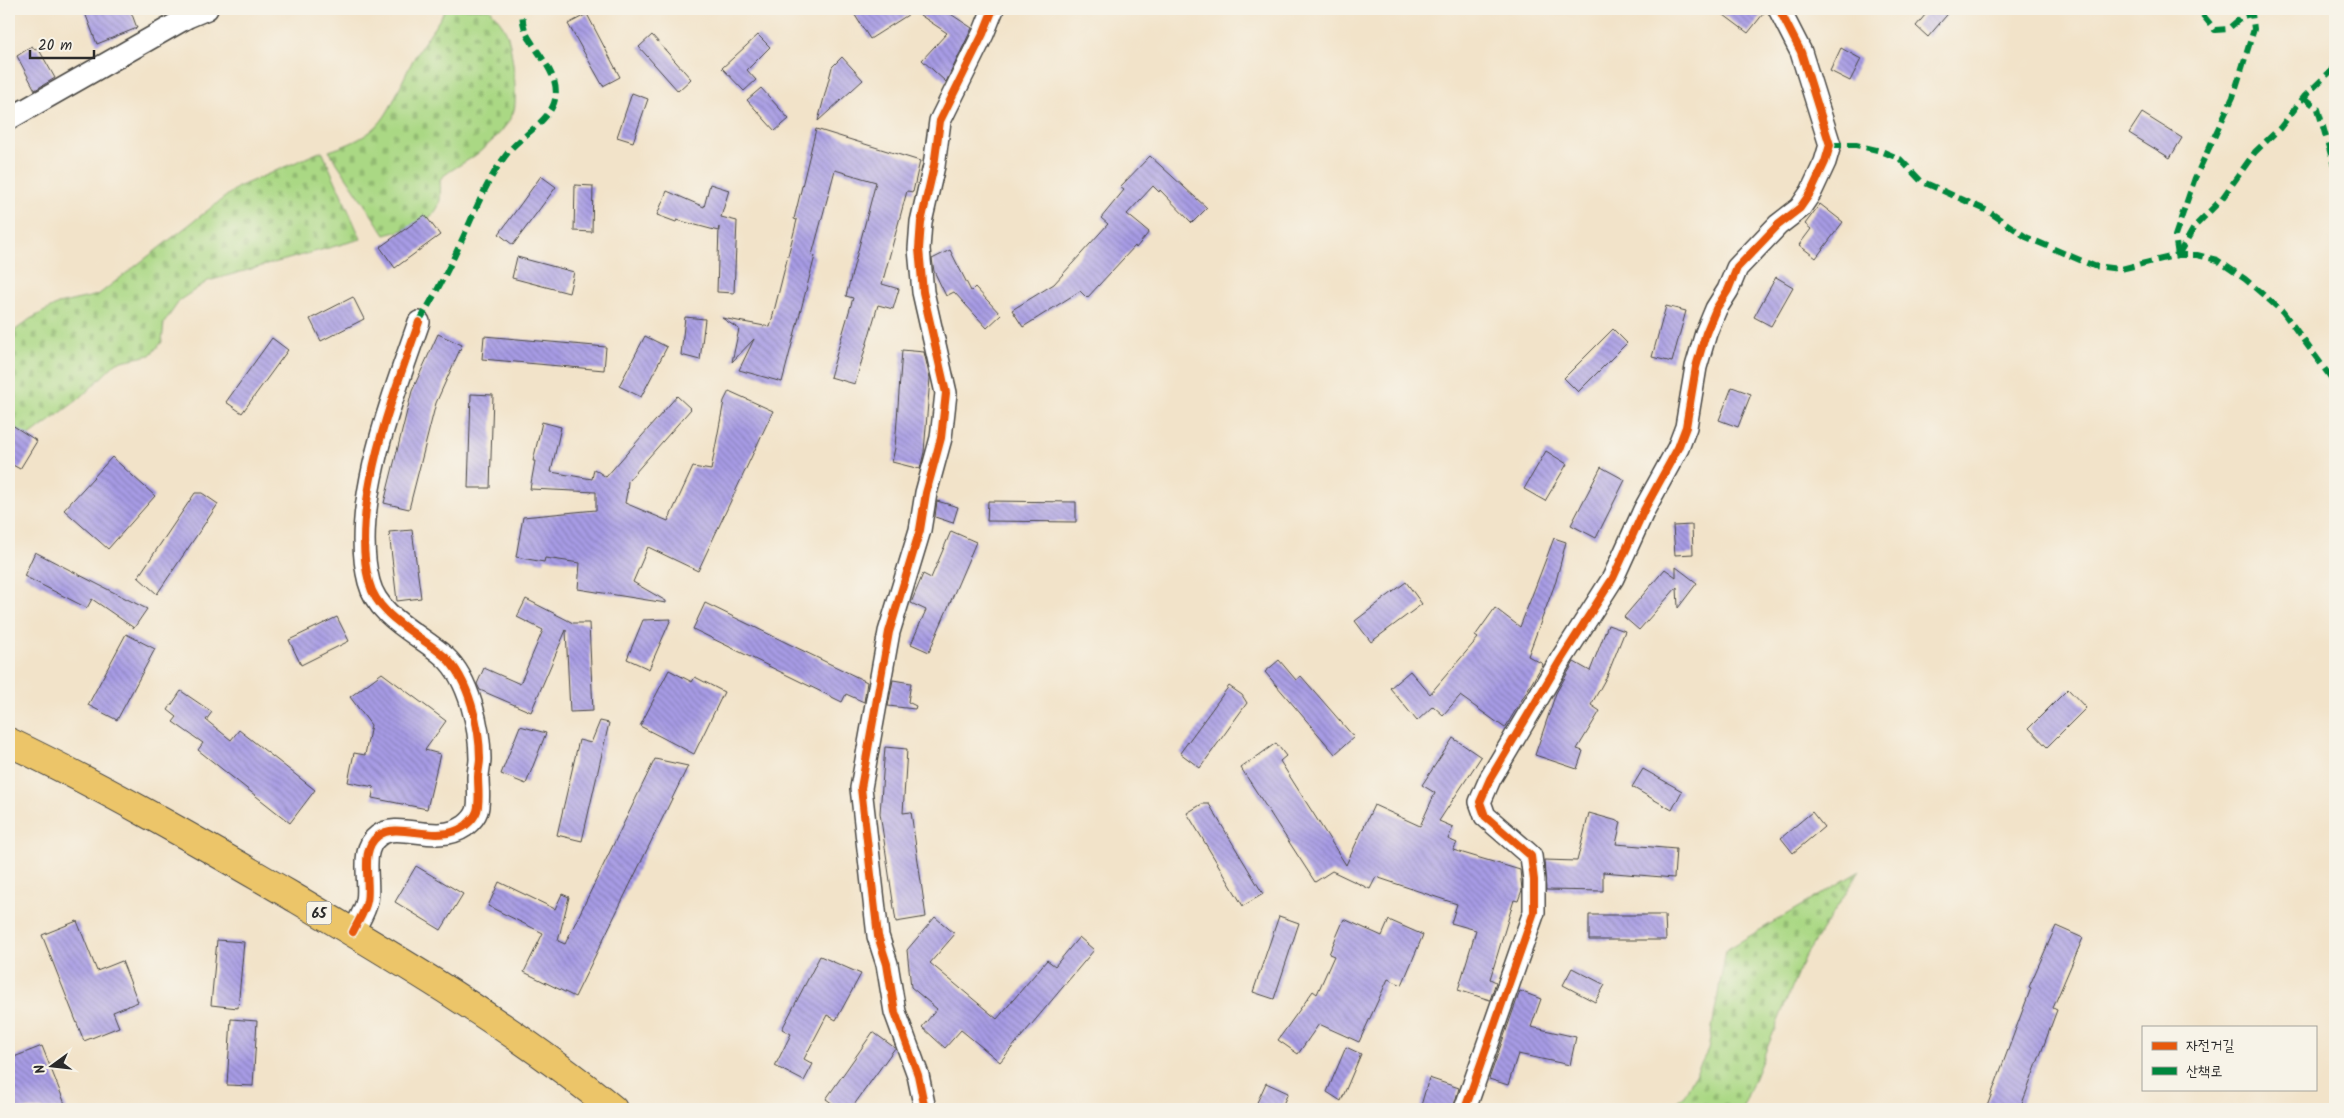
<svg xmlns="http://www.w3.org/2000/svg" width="2344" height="1118" viewBox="0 0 2344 1118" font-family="Kalam,'Poor Story',sans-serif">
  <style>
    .cemetery { fill: url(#cemetery-stones); stroke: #6a8258 }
    .building { fill: url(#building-back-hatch) }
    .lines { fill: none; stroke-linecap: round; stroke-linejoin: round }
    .street-casing { stroke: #494743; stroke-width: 24 }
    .primary-casing { stroke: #494743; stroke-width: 30 }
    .street { stroke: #fff; stroke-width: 21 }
    .primary { stroke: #ecc569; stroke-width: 28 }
    .quiet { stroke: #00873e; stroke-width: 6; stroke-dasharray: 12 6; stroke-linecap: butt }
    .cycleway-casing { stroke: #f7f3e8; stroke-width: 11 }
    .cycleway { stroke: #e8590c; stroke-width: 8 }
    .labels { text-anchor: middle; stroke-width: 5; stroke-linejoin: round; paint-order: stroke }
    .shield { fill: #f7f3e8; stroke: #686764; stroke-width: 1 }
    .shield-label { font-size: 14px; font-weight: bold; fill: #2b2b2b }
  </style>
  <defs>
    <pattern id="cemetery-stones" width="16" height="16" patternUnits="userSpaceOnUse" patternTransform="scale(1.25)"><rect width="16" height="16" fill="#aad884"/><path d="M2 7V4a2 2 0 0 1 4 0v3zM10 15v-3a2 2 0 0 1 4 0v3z" fill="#92ba72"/></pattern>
    <pattern id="building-back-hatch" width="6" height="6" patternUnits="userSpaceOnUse" patternTransform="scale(1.25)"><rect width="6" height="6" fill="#a79be5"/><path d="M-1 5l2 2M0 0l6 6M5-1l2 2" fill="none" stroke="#887fba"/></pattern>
  </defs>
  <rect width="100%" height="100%" fill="#f7f3e8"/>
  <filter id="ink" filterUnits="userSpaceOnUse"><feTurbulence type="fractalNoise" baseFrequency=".02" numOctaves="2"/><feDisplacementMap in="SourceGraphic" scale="10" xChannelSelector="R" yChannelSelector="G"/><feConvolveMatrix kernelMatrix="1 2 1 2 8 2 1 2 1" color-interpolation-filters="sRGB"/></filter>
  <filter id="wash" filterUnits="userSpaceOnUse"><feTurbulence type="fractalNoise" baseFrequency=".0096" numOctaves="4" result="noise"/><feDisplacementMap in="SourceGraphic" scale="20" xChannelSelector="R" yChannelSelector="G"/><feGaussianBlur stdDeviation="1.12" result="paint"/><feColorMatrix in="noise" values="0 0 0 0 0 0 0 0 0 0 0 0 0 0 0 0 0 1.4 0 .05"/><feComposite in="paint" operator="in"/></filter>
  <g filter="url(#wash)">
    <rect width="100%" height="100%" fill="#f2e3c9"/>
    <!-- cemetery -->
    <g class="cemetery">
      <path d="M 446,9 L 490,9 C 495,16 504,25 507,34 C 512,48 518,96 514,110 C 510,124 494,140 483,149 C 470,161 453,167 440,179 C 440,186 441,193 440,200 C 437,223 403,230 385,235 L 329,151 C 390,132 386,111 413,60 C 423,42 436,26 446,9 Z"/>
      <path d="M 322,151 L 361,239 L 208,281 L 180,300 L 164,323 L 162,342 L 150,355 L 117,362 L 79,399 L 28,437 L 9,447 L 9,335 L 30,319 L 58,304 L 98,295 L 238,187 Z"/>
      <path d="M 1860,871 L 1804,958 L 1742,1109 L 1666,1109 L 1684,1096 L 1708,1050 L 1726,950 Z"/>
    </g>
    <g id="blocks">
      <!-- building -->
      <g class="building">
        <path d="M 95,9 L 130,9 L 137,28 L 97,44 L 85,13 Z"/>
        <path d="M 851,9 L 943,9 L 972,28 L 946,82 L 922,60 L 947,33 L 914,11 L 870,39 Z"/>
        <path d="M 1716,9 L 1767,9 L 1748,33 Z"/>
        <path d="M 1930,9 L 1952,9 L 1928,37 L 1916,26 Z"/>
        <path d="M 587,14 L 620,77 L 603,86 L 568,24 Z"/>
        <path d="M 652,35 L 691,79 L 678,91 L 639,47 Z"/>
        <path d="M 758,35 L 770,47 L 747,70 L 756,80 L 744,91 L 722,68 Z"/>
        <path d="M 32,46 L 35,50 L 38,48 L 55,78 L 35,90 L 17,56 Z"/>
        <path d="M 1841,48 L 1861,59 L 1850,81 L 1830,71 Z"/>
        <path d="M 842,57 L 863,80 L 818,121 L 832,67 Z"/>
        <path d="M 761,88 L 789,119 L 775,131 L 747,100 Z"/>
        <path d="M 632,93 L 648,99 L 633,142 L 617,137 Z"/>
        <path d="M 2142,113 L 2182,138 L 2170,158 L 2129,133 Z"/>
        <path d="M 816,129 L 920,161 L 913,192 L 907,191 L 882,284 L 899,289 L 893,309 L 878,305 L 855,384 L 830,377 L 853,298 L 846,296 L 876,182 L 835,170 L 812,255 L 815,256 L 782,382 L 739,370 L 754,339 L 732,362 L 739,329 L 722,318 L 770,327 L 797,220 L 794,219 Z"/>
        <path d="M 1150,156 L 1207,208 L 1192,223 L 1160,190 L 1159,192 L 1153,186 L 1127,214 L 1149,232 L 1136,248 L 1135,246 L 1087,298 L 1080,291 L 1023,327 L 1012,310 L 1054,284 L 1108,224 L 1101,218 L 1124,190 L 1120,187 Z"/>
        <path d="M 541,176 L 556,187 L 513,245 L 499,234 Z"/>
        <path d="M 710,184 L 729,190 L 721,217 L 737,221 L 734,293 L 717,292 L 719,227 L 718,231 L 677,220 L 676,222 L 657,215 L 667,191 L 704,207 Z"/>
        <path d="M 575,185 L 593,186 L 592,232 L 574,231 Z"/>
        <path d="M 1820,204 L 1843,222 L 1816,258 L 1799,245 L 1811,229 L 1805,224 Z"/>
        <path d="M 425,215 L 440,235 L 395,268 L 380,247 Z"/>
        <path d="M 950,250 L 971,291 L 975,287 L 1001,315 L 987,328 L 954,292 L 946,296 L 934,271 L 932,259 Z"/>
        <path d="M 517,257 L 574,272 L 569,293 L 512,278 Z"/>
        <path d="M 1776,277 L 1793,287 L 1771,326 L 1754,317 Z"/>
        <path d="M 353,297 L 364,319 L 321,341 L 310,319 Z"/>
        <path d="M 1666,306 L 1686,311 L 1672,362 L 1652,357 Z"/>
        <path d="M 685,317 L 705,319 L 700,360 L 681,355 Z"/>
        <path d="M 1613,329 L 1627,343 L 1578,392 L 1564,378 Z"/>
        <path d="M 438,334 L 462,345 L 436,403 L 409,509 L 384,503 L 412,391 Z"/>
        <path d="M 484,336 L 606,347 L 604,370 L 482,359 Z"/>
        <path d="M 645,336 L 667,347 L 641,397 L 619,386 Z"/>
        <path d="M 272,338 L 288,350 L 242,413 L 226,402 Z"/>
        <path d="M 902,350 L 924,352 L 930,378 L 924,452 L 920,469 L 892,462 L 895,448 Z"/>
        <path d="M 1732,387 L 1751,394 L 1738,427 L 1719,420 Z"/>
        <path d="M 729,391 L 773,411 L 698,571 L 648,547 L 633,582 L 666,601 L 666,603 L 578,589 L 580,563 L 545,558 L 544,562 L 516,557 L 523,517 L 596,510 L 596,492 L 530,489 L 535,461 L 533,461 L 542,422 L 561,427 L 551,472 L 592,479 L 594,469 L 606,477 L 677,396 L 691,409 L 628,481 L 627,491 L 628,492 L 627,492 L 625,503 L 668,521 L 693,467 L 711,470 L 724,401 Z"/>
        <path d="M 471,394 L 493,395 L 490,488 L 468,488 Z"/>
        <path d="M 9,423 L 37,441 L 20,469 L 9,463 Z"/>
        <path d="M 1546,451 L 1567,464 L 1545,501 L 1524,489 Z"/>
        <path d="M 112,457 L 155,496 L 108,549 L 64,510 Z"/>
        <path d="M 1601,467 L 1625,480 L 1596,538 L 1571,525 Z"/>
        <path d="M 195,493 L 202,493 L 218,504 L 157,594 L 138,577 Z"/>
        <path d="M 937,501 L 958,507 L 953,523 L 935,517 Z"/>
        <path d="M 988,501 L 1076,502 L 1076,522 L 987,521 Z"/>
        <path d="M 1692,525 L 1693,554 L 1675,555 L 1673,526 Z"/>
        <path d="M 412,530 L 421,598 L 397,601 L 389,532 Z"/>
        <path d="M 951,531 L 976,542 L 929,652 L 911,644 L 926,610 L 911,603 L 923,574 L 931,578 Z"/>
        <path d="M 1554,538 L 1566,542 L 1556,581 L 1528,656 L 1543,664 L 1505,728 L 1460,696 L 1443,715 L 1433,706 L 1417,721 L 1390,688 L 1410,671 L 1430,694 L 1478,638 L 1475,636 L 1495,608 L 1520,627 Z"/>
        <path d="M 35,552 L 99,585 L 147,609 L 134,628 L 92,599 L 87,608 L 24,576 Z"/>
        <path d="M 1676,567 L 1697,583 L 1678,608 L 1677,587 L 1639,630 L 1624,617 L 1665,569 L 1676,577 Z"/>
        <path d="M 1406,582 L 1422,604 L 1371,642 L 1355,621 Z"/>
        <path d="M 526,599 L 573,623 L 589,623 L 593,711 L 570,712 L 566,630 L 531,712 L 480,690 L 477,684 L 484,668 L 520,684 L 543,630 L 517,617 Z"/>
        <path d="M 705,603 L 867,682 L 864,702 L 846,694 L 842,702 L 693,629 Z"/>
        <path d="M 337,617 L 349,641 L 301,665 L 289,640 Z"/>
        <path d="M 671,619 L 649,669 L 627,659 L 643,620 Z"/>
        <path d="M 1608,625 L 1625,631 L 1607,676 L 1591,705 L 1600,711 L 1577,749 L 1583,751 L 1577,769 L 1535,755 L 1556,693 L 1574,662 L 1590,671 Z"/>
        <path d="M 126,634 L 155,649 L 117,720 L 88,705 Z"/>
        <path d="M 1279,660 L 1296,680 L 1301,676 L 1354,737 L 1335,754 L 1265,672 Z"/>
        <path d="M 669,670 L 692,682 L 695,677 L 724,692 L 694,754 L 640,726 Z"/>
        <path d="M 382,673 L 446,721 L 425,750 L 440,754 L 427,809 L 372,798 L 374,787 L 348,782 L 354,753 L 365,755 L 371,725 L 350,697 Z"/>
        <path d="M 893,680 L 911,683 L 908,702 L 916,706 L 915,709 L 888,706 Z"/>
        <path d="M 1229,686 L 1242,695 L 1247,703 L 1200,768 L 1180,753 Z"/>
        <path d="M 2068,689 L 2086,708 L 2047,747 L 2029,728 Z"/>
        <path d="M 181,691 L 212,712 L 206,720 L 231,740 L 239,730 L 315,790 L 290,823 L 198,750 L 203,743 L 173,722 L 177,717 L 168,710 Z"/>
        <path d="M 600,721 L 609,723 L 582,841 L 557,835 L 579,740 L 591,743 Z"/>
        <path d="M 520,726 L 546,733 L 526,784 L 501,774 Z"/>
        <path d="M 1453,738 L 1481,757 L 1439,821 L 1453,827 L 1448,839 L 1457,843 L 1453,850 L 1520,870 L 1522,890 L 1518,901 L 1514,900 L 1490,979 L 1496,982 L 1490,1000 L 1458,990 L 1476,930 L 1451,923 L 1457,904 L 1376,877 L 1370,889 L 1332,871 L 1315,882 L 1241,768 L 1276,743 L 1286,756 L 1280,761 L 1346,865 L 1374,805 L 1420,826 L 1435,793 L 1422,785 Z"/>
        <path d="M 885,747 L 907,749 L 903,813 L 911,812 L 926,917 L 896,922 L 880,813 Z"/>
        <path d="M 655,759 L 688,766 L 575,997 L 524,972 L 543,933 L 488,906 L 499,882 L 555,909 L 562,894 L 569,897 L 558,941 L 565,944 Z"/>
        <path d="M 1643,769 L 1682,791 L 1672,810 L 1632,787 Z"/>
        <path d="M 1202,804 L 1209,804 L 1263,894 L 1243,906 L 1187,813 Z"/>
        <path d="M 1812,812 L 1824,827 L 1793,853 L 1781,838 Z"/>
        <path d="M 1589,813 L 1621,822 L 1616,844 L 1676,849 L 1674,878 L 1603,872 L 1603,891 L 1546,890 L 1544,860 L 1577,861 Z"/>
        <path d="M 416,866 L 463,894 L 441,930 L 395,902 Z"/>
        <path d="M 1589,915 L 1665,915 L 1666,940 L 1589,940 Z"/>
        <path d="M 1279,916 L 1299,923 L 1274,999 L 1253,992 Z"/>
        <path d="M 935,917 L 955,934 L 930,963 L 997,1019 L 1047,960 L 1055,966 L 1079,937 L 1094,950 L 1000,1062 L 961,1030 L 945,1048 L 922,1027 L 937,1009 L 911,987 L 907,950 Z"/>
        <path d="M 1344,919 L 1382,936 L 1389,920 L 1423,935 L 1402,985 L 1388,979 L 1359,1042 L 1319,1024 L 1298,1054 L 1278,1040 L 1313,991 L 1317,994 L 1334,956 L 1329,954 Z"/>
        <path d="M 77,921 L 97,971 L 122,961 L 138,1002 L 113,1012 L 119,1027 L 84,1041 L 42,935 Z"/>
        <path d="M 2056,926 L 2083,938 L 2053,1008 L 2057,1010 L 2020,1109 L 1986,1109 L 2031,988 L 2029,987 Z"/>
        <path d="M 217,940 L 244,942 L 238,1008 L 211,1005 Z"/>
        <path d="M 820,956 L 861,974 L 836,1020 L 827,1015 L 804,1059 L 813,1064 L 804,1081 L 775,1066 L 791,1034 L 782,1029 Z"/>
        <path d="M 1572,968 L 1605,985 L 1595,1002 L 1563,985 Z"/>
        <path d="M 1520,991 L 1541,999 L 1531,1027 L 1576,1037 L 1570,1065 L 1518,1054 L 1508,1085 L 1489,1079 Z"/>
        <path d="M 231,1019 L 257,1021 L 253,1086 L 227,1085 Z"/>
        <path d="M 873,1032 L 895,1048 L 851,1109 L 840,1109 L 826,1099 Z"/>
        <path d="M 42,1046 L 67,1109 L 9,1109 L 9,1059 Z"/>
        <path d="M 1346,1047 L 1361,1054 L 1341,1101 L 1327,1092 Z"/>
        <path d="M 1429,1078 L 1459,1088 L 1453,1109 L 1420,1109 Z"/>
        <path d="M 1266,1083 L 1288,1093 L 1281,1109 L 1254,1109 Z"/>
      </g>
    </g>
  </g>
  <g filter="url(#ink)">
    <use href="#blocks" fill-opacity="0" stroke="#494743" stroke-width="1"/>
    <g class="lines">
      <!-- street casing -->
      <g class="street-casing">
        <g id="street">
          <path d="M 9,119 L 188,17 L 207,9"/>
          <path d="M 353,932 C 357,923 365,912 367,901 C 371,882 359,850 378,836 C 399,820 436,846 465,826 C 470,822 475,817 477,811 C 480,802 478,788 478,777 C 478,771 480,765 480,759 C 480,728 469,679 445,657 C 420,634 378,618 369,582 C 349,507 394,394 419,322"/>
          <path d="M 925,1109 L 918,1075 L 895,1012 L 887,964 L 878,936 L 861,788 L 889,632 L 920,530 L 926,493 L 941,438 L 946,393 L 923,292 L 919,249 L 921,222 L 934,166 L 940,121 L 983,34 L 993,9"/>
          <path d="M 1465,1109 L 1534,912 L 1534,880 L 1531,856 L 1485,816 L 1480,802 L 1490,779 L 1560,661 L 1613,578 L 1644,510 L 1678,448 L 1686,427 L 1696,367 L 1706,333 L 1716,309 L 1728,290 L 1737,268 L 1778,225 L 1800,208 L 1811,192 L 1825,162 L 1830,145 L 1801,52 L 1779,9"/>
        </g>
      </g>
      <!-- primary casing -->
      <g class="primary-casing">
        <path id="primary" d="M 9,742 C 105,788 197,841 290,895 C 401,961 513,1027 613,1109"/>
      </g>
      <!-- street -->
      <use href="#street" class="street"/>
      <!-- primary -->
      <use href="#primary" class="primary"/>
      <!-- quiet -->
      <g class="quiet">
        <path d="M 2304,97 L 2318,109 L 2335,169"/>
        <path d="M 1830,145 L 1856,145 L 1881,151 L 1900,159 L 1921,181 L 1988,211 L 2026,237 L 2094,266 L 2121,269 L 2178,255 L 2197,255 L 2217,260 L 2245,279 L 2283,312 L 2335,383"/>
        <path d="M 2178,255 L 2175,236 L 2195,178 L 2233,97 L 2254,29 L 2252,14 L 2243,16 L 2228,29 L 2215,30 L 2198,9"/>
        <path d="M 2178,255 L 2195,226 L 2221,200 L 2255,152 L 2280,128 L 2304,97 L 2335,67"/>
        <path d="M 419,322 C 434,296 448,271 460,244 C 475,212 487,178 510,150 C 522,136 548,121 554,103 C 562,79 542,60 531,41 C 524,32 522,20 522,9"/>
      </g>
      <!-- cycleway casing -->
      <g class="cycleway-casing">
        <g id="cycleway">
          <path d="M 353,932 C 357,923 365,912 367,901 C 371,882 359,850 378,836 C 399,820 436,846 465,826 C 470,822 475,817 477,811 C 480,802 478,788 478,777 C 478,771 480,765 480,759 C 480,728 469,679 445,657 C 420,634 378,618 369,582 C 349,507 394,394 419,322"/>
          <path d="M 925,1109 L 918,1075 L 895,1012 L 887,964 L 878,936 L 861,788 L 889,632 L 920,530 L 926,493 L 941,438 L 946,393 L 923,292 L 919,249 L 921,222 L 934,166 L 940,121 L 983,34 L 993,9"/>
          <path d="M 1465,1109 L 1534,912 L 1534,880 L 1531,856 L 1485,816 L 1480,802 L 1490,779 L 1560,661 L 1613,578 L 1644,510 L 1678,448 L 1686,427 L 1696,367 L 1706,333 L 1716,309 L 1728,290 L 1737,268 L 1778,225 L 1800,208 L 1811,192 L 1825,162 L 1830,145 L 1801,52 L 1779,9"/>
        </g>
      </g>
      <!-- cycleway -->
      <use href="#cycleway" class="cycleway"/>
    </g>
  </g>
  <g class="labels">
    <!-- shield labels -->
    <rect class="shield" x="306.5" y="901.5" width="25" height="23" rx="4"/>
    <g class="shield-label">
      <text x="319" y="918">65</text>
    </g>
  </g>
  <!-- margin -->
  <rect width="2344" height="1118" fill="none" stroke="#f7f3e8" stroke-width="30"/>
  <!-- legend -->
  <rect x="2142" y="1026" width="175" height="65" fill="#f7f3e8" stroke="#a5a39c"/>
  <rect x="2152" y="1042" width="25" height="8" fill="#e8590c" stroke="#a5a39c"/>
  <text x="2186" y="1050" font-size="15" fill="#2b2b2b">자전거길</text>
  <rect x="2152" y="1067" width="25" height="8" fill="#00873e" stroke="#a5a39c"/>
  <text x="2186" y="1076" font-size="15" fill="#2b2b2b">산책로</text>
  <!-- north arrow -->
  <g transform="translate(52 1066) rotate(255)" stroke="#f7f3e8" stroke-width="4" paint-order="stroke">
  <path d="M0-4L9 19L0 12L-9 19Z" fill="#2b2b2b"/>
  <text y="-8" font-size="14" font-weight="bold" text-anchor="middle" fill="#2b2b2b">N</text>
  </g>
  <!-- scale -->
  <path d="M30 50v8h64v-8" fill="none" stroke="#2b2b2b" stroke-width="2.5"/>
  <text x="38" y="50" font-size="15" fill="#2b2b2b" stroke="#f7f3e8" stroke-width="4" paint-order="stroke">20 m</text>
</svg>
